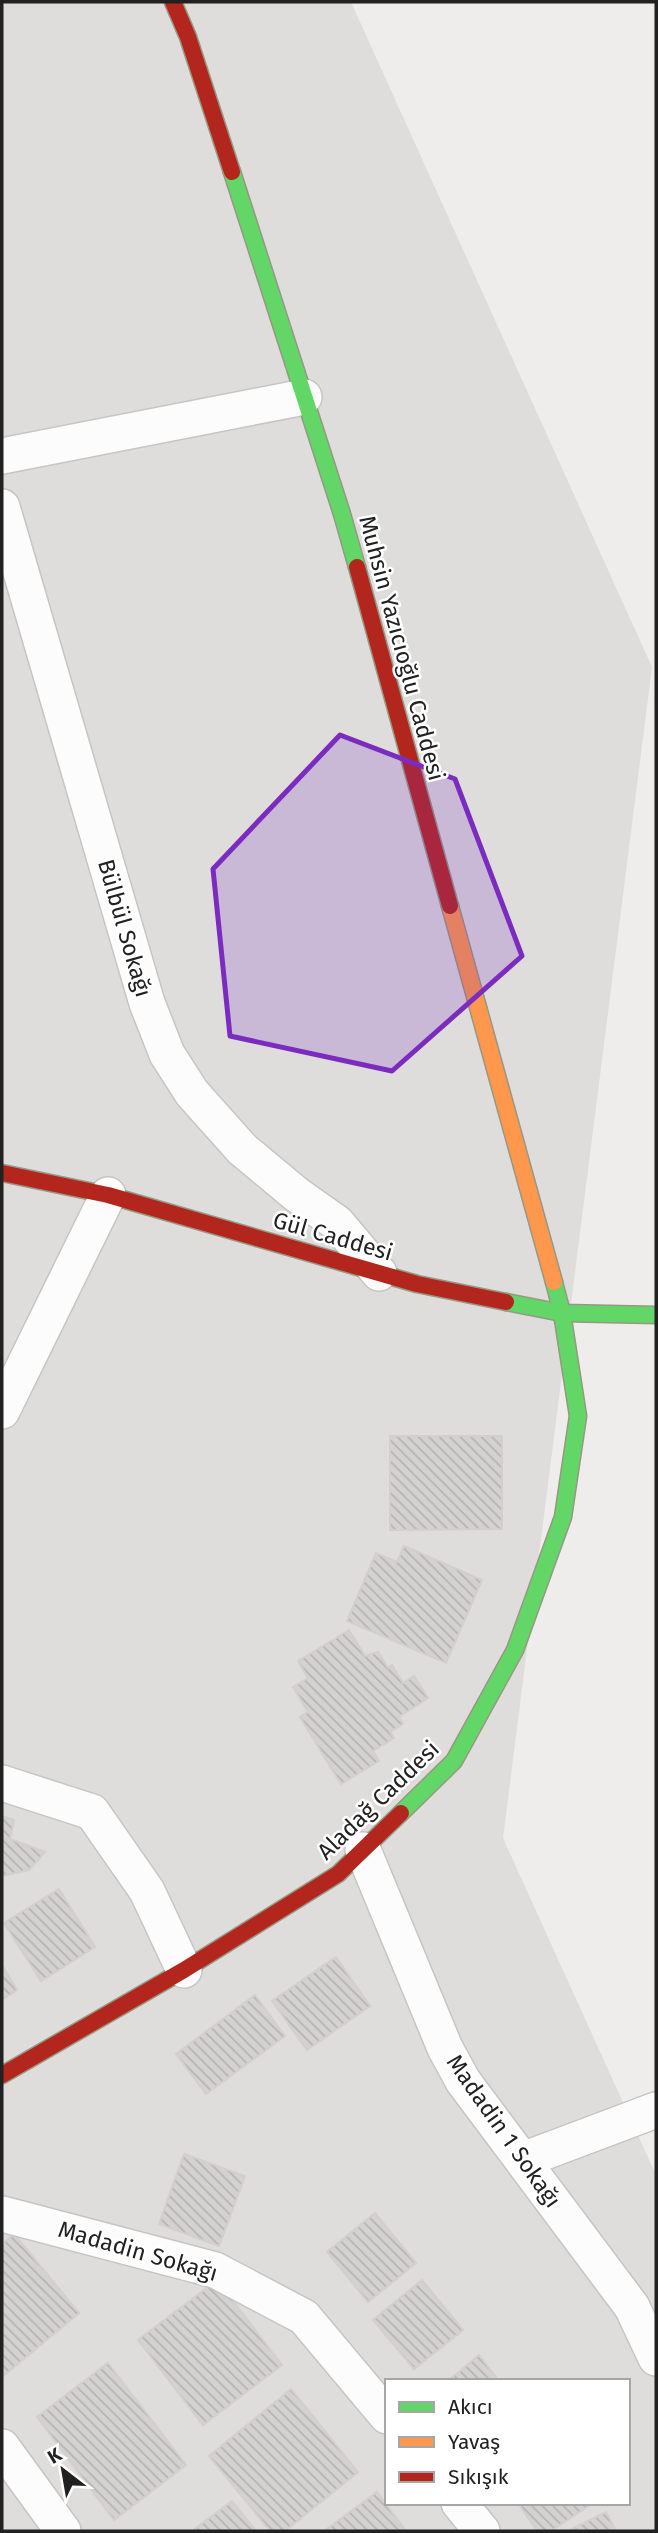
<svg xmlns="http://www.w3.org/2000/svg" width="658" height="2533" viewBox="0 0 658 2533" font-family="'Fira Sans',sans-serif">
  <style>
    .residential { fill: #dedddc; fill-rule: evenodd }
    .building { fill: url(#building-back-hatch); stroke: #d2cfcc; stroke-width: 2 }
    .lines { fill: none; stroke-linecap: round; stroke-linejoin: round }
    .street-casing { stroke: #c6c5c4; stroke-width: 38 }
    .fast-casing { stroke: #979883; stroke-width: 19 }
    .slow-casing { stroke: #979883; stroke-width: 19 }
    .jam-casing { stroke: #979883; stroke-width: 19 }
    .street { stroke: #fdfcfc; stroke-width: 35 }
    .fast { stroke: #63d668; stroke-width: 16 }
    .slow { stroke: #ff974d; stroke-width: 16 }
    .jam { stroke: #b3261e; stroke-width: 16 }
    .marked { fill: #7b2cbf; fill-opacity: 0.2; stroke: #7b2cbf; stroke-width: 5; stroke-linejoin: round }
    .labels { text-anchor: middle; stroke-width: 5; stroke-linejoin: round; paint-order: stroke }
    .street-label { font-size: 23px; fill: #212121; stroke: #fff }
  </style>
  <defs>
    <pattern id="building-back-hatch" width="6" height="6" patternUnits="userSpaceOnUse" patternTransform="scale(1.75)"><rect width="6" height="6" fill="#d4d2d0"/><path d="M-1 5l2 2M0 0l6 6M5-1l2 2" fill="none" stroke="#b6b4b2"/></pattern>
  </defs>
  <rect width="100%" height="100%" fill="#efedeb"/>
  <!-- residential -->
  <path class="residential" d="M 2,2 L 351,2 L 652,667 L 503,1838 L 656,2175 L 656,2531 L 2,2531 ZM 387,2381 L 628,2381 L 628,2503 L 387,2503 Z"/>
  <!-- building -->
  <g class="building">
    <path d="M 390,1436 L 502,1436 L 502,1529 L 390,1530 Z"/>
    <path d="M 404,1546 L 482,1580 L 446,1663 L 347,1621 L 376,1553 L 397,1562 Z"/>
    <path d="M 349,1630 L 365,1656 L 378,1652 L 388,1668 L 392,1665 L 403,1683 L 414,1676 L 428,1698 L 399,1717 L 403,1724 L 390,1732 L 394,1738 L 373,1751 L 379,1761 L 341,1784 L 300,1717 L 308,1712 L 293,1687 L 308,1678 L 298,1661 Z"/>
    <path d="M 2,1816 L 14,1820 L 10,1839 L 45,1852 L 29,1870 L 2,1876 Z"/>
    <path d="M 59,1889 L 95,1947 L 41,1981 L 4,1923 Z"/>
    <path d="M 336,1957 L 370,2006 L 307,2050 L 272,2001 Z"/>
    <path d="M 2,1965 L 17,1990 L 2,2000 Z"/>
    <path d="M 255,1995 L 285,2036 L 206,2094 L 176,2054 Z"/>
    <path d="M 184,2154 L 245,2176 L 219,2246 L 159,2224 Z"/>
    <path d="M 375,2213 L 416,2263 L 368,2302 L 327,2252 Z"/>
    <path d="M 14,2234 L 79,2313 L 2,2377 L 2,2244 Z"/>
    <path d="M 217,2280 L 282,2365 L 203,2425 L 138,2340 Z"/>
    <path d="M 422,2280 L 463,2330 L 414,2369 L 373,2320 Z"/>
    <path d="M 479,2355 L 499,2381 L 448,2381 Z"/>
    <path d="M 108,2363 L 186,2465 L 114,2520 L 37,2417 Z"/>
    <path d="M 291,2389 L 358,2472 L 285,2531 L 270,2531 L 209,2456 Z"/>
    <path d="M 377,2492 L 406,2531 L 324,2531 Z"/>
    <path d="M 232,2501 L 256,2531 L 192,2531 Z"/>
    <path d="M 518,2503 L 589,2503 L 590,2505 L 551,2531 L 537,2531 Z"/>
    <path d="M 606,2512 L 616,2531 L 568,2531 Z"/>
  </g>
  <g class="lines">
    <!-- street casing -->
    <g class="street-casing">
      <g id="street">
        <path d="M 2,456 L 304,397"/>
        <path d="M 2,507 L 147,1003 L 167,1054 L 192,1093 L 242,1149 L 296,1194 L 337,1223 L 379,1273"/>
        <path d="M 2,1411 L 108,1195"/>
        <path d="M 2,1783 L 92,1812 L 147,1891 L 184,1970"/>
        <path d="M 363,1850 L 445,2048 L 463,2081 L 632,2307 L 656,2358"/>
        <path d="M 523,2160 L 656,2110"/>
        <path d="M 2,2214 L 215,2270 L 304,2317 L 387,2416"/>
        <path d="M 2,2447 L 63,2531"/>
        <path d="M 459,2503 L 482,2531"/>
      </g>
    </g>
    <!-- fast casing -->
    <g class="fast-casing">
      <g id="fast">
        <path d="M 232,172 L 342,514 L 357,567"/>
        <path d="M 506,1302 L 562,1313 L 656,1315"/>
        <path d="M 401,1813 L 454,1761 L 515,1650 L 563,1517 L 578,1416 L 562,1313 L 554,1282"/>
      </g>
    </g>
    <!-- slow casing -->
    <g class="slow-casing">
      <path id="slow" d="M 450,906 L 554,1282"/>
    </g>
    <!-- jam casing -->
    <g class="jam-casing">
      <g id="jam">
        <path d="M 173,2 L 188,37 L 232,172"/>
        <path d="M 357,567 L 450,906"/>
        <path d="M 2,1173 L 108,1195 L 417,1284 L 506,1302"/>
        <path d="M 2,2075 L 184,1970 L 338,1874 L 401,1813"/>
      </g>
    </g>
    <!-- street -->
    <use href="#street" class="street"/>
    <!-- fast -->
    <use href="#fast" class="fast"/>
    <!-- slow -->
    <use href="#slow" class="slow"/>
    <!-- jam -->
    <use href="#jam" class="jam"/>
  </g>
  <!-- marked area -->
  <path class="marked" d="M 340,735 L 455,779 L 522,956 L 392,1071 L 230,1036 L 213,869 Z"/>
  <g class="labels">
    <!-- street labels -->
    <g class="street-label">
      <text transform="translate(402 648) rotate(75)" y="8">Muhsin Yazıcıoğlu Caddesi</text>
      <text transform="translate(125 928) rotate(74)" y="8">Bülbül Sokağı</text>
      <text transform="translate(333 1236) rotate(16)" y="8">Gül Caddesi</text>
      <text transform="translate(378 1800) rotate(-44)" y="8">Aladağ Caddesi</text>
      <text transform="translate(504 2131) rotate(55)" y="8">Madadin 1 Sokağı</text>
      <text transform="translate(138 2251) rotate(16)" y="8">Madadin Sokağı</text>
    </g>
  </g>
  <!-- border -->
  <rect width="658" height="2533" fill="none" stroke="#212121" stroke-width="7"/>
  <!-- legend -->
  <rect x="385" y="2379" width="245" height="126" fill="#ffffff" stroke="#a6a6a6" stroke-width="2"/>
  <rect x="399" y="2402" width="35" height="10" fill="#63d668" stroke="#a6a6a6" stroke-width="2"/>
  <text x="448" y="2414" font-size="21" fill="#212121">Akıcı</text>
  <rect x="399" y="2437" width="35" height="10" fill="#ff974d" stroke="#a6a6a6" stroke-width="2"/>
  <text x="448" y="2449" font-size="21" fill="#212121">Yavaş</text>
  <rect x="399" y="2472" width="35" height="10" fill="#b3261e" stroke="#a6a6a6" stroke-width="2"/>
  <text x="448" y="2484" font-size="21" fill="#212121">Sıkışık</text>
  <!-- north arrow -->
  <g transform="translate(63 2470) rotate(329)" stroke="#ffffff" stroke-width="5" paint-order="stroke">
  <path d="M0-5L12 26L0 18L-12 26Z" fill="#212121"/>
  <text y="-10" font-size="19" font-weight="bold" text-anchor="middle" fill="#212121">K</text>
  </g>
</svg>
